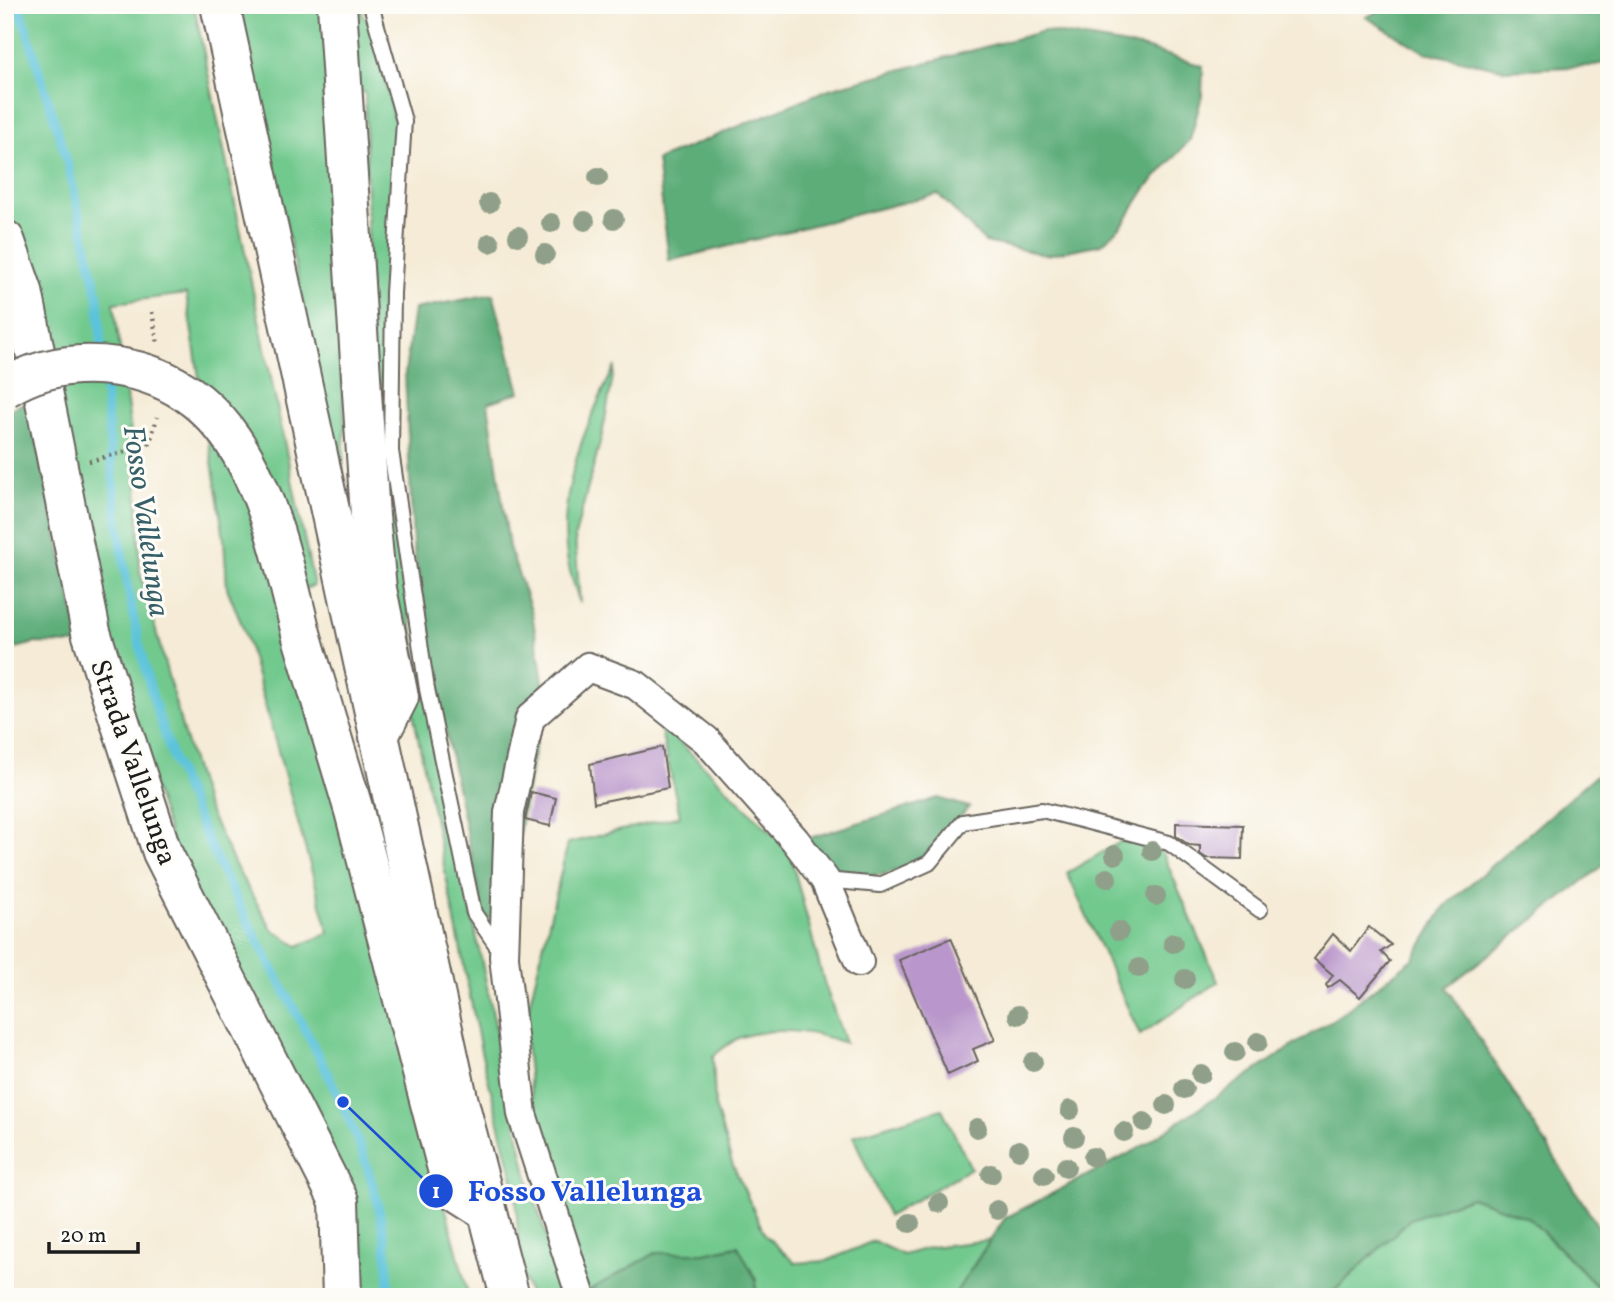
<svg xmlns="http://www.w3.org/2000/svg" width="1614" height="1302" viewBox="0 0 1614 1302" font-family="Vollkorn,serif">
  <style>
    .green { fill: #72c98e; stroke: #477255; stroke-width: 2; fill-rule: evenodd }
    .forest { fill: #5dad79; stroke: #3c644a; stroke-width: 2 }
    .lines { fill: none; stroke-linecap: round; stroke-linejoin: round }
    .stream { stroke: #5cc3da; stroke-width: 9 }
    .building { fill: #b996cb }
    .lane-casing { stroke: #68645d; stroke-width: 18 }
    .street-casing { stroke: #68645d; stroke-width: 32 }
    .secondary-casing { stroke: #68645d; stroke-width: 42 }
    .highway-casing { stroke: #68645d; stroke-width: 42 }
    .path { stroke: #68645d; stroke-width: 4.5; stroke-dasharray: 2 5; stroke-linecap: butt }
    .lane { stroke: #fff; stroke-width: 14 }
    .street { stroke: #fff; stroke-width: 28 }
    .secondary { stroke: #fff; stroke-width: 38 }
    .highway { stroke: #fff; stroke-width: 38 }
    .highway-bridge-casing { stroke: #68645d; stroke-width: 42; stroke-linecap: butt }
    .highway-bridge { stroke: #fff; stroke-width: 38 }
    .tree { fill: #909f89 }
    .labels { text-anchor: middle; stroke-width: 6; stroke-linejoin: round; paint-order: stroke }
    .street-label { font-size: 28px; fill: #1c1c1c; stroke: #fdfcf7 }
    .water-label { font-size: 30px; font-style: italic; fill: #365f68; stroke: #fdfcf7 }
    .leader { fill: none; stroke: #1d4ed8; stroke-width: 2.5 }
    .callout-dot { fill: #1d4ed8; stroke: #fdfcf7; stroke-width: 2.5 }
    .mark-label { font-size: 21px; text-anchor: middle; font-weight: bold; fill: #fff }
    .callout-label { font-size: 30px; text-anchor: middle; font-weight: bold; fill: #1d4ed8; stroke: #fdfcf7; stroke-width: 6; stroke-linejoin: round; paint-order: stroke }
  </style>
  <rect width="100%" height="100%" fill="#fdfcf7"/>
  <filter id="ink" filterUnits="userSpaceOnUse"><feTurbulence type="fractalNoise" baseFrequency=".0143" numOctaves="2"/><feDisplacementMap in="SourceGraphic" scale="14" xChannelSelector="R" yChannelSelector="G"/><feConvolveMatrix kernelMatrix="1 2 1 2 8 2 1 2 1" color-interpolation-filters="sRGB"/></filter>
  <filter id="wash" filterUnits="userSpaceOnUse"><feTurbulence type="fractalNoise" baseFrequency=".00686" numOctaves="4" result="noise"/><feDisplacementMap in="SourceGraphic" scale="28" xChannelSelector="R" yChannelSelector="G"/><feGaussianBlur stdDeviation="1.57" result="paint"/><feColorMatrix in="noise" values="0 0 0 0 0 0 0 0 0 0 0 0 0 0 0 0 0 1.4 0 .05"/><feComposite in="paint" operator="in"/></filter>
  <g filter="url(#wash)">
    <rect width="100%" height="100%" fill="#f5ebd6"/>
    <!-- green -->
    <g class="green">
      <path d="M 5,5 L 194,5 L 314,586 L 284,594 L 469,1297 L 351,1297 L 347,1197 L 182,872 L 90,595 L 35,319 L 5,209 ZM 186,294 L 224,539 L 227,588 L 244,630 L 329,933 L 298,946 L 272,929 L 237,869 L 205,803 L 183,731 L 140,572 L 137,479 L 114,303 Z"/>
      <path d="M 239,5 L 362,5 L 363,16 L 372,24 L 397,131 L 381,396 L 398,553 L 422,682 L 527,1174 L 565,1297 L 530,1297 L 520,1266 L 515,1186 L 481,1051 L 387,583 L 368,256 L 365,92 L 323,95 L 345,426 L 342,484 Z"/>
      <path d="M 615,366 L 602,435 L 575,536 L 580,604 C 576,589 569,573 567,557 C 557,490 586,424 615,366 Z"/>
      <path d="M 659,722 L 789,850 L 824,982 L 845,1043 C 813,1031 774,1026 741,1037 C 731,1041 721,1050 713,1056 L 715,1106 L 732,1163 L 765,1235 L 795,1263 L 827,1261 L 873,1241 L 903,1255 L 931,1247 L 990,1240 L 953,1297 L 755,1297 L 756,1280 L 737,1246 L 704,1253 L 656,1253 L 588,1291 L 532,1102 L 524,1026 L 568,843 L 680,816 Z"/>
      <path d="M 1132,835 L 1159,844 L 1218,982 L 1140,1035 L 1067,873 Z"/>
      <path d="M 942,1109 L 971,1168 L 888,1216 L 853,1136 Z"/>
      <path d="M 1471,1197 L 1529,1218 L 1607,1297 L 1328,1297 L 1410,1219 Z"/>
    </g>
    <!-- forest -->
    <g class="forest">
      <path d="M 1391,5 L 1609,5 L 1609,62 L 1590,66 L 1506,70 L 1424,52 L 1366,17 Z"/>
      <path d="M 1044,31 L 1145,48 L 1203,66 L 1202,96 L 1190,140 L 1146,188 L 1123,224 L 1102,244 L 1047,255 L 985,242 L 938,194 L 669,261 L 657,160 L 829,89 Z"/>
      <path d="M 493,294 L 520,392 L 488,403 L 509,547 L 532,613 L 545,693 L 501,930 L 483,913 L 444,724 L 413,545 L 405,372 L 414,309 Z"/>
      <path d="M 5,297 L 20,351 L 5,359 Z"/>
      <path d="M 28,401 L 81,644 L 35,643 L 5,651 L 5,412 Z"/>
      <path d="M 1609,764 L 1609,861 L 1447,987 L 1609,1244 L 1609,1297 L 1529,1218 L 1471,1197 L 1410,1219 L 1328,1297 L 953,1297 L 1005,1218 L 1136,1150 L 1344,1012 L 1413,959 L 1445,906 Z"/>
      <path d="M 938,798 L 969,807 C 918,865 909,882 828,874 L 806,839 Z"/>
      <path d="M 738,1246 L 756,1280 L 755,1297 L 590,1297 L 588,1291 L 656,1253 L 704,1253 Z"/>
    </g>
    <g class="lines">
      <!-- stream -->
      <g class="stream">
        <path d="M 19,5 L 67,161 L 98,296 L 102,356"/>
        <path d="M 5,10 L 20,8"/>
        <path d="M 104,374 C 115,522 130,663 190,801 C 220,871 256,938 292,1005 C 341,1098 390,1188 389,1297"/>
      </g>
    </g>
    <g id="blocks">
      <!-- building -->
      <g class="building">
        <path d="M 662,747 L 668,788 L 594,803 L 590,764 Z"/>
        <path d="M 531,792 L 556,798 L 550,826 L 525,820 Z"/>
        <path d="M 1176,823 L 1243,825 L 1242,859 L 1206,858 L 1200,854 L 1200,846 L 1189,845 L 1176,836 Z"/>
        <path d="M 1369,927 L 1391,945 L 1381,952 L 1390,961 L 1360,997 L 1340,980 L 1328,988 L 1326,985 L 1333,975 L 1314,959 L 1333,934 L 1351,951 Z"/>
        <path d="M 951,938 L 995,1040 L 973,1049 L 978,1061 L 948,1075 L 899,960 Z"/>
      </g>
    </g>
  </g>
  <g filter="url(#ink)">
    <use href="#blocks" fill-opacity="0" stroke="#68645d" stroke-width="2"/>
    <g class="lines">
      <!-- lane casing -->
      <g class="lane-casing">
        <g id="lane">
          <path d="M 371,5 L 404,121 L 393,293 L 391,451 L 427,689 L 474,913 L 501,952"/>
          <path d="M 825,880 L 880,885 L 929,863 L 963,822 L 1042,810 L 1169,843 L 1260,910"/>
        </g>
      </g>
      <!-- street casing -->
      <g class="street-casing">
        <path id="street" d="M 581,1297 L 522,1114 L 504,957 L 509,812 L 530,718 L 588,667 L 636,685 L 706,740 L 795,840 L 825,880 L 859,962"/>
      </g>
      <!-- secondary casing -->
      <g class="secondary-casing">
        <path id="secondary" d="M 5,240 L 23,291 L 91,632 L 162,852 L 339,1201 L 342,1297"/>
      </g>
      <!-- highway casing -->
      <g class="highway-casing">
        <g id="highway">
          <path d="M 220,5 L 458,1098 L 510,1297"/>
          <path d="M 337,5 L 370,516 L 377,589 L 399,697 L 379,736"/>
          <path d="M 302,637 L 354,811 L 452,1188 L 485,1209"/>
        </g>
      </g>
      <!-- path -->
      <g class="path">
        <path d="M 152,312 L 158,345"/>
        <path d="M 89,461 L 149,446 L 157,417"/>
      </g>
      <!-- lane -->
      <use href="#lane" class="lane"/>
      <!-- street -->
      <use href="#street" class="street"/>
      <!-- secondary -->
      <use href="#secondary" class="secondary"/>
      <!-- highway -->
      <use href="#highway" class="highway"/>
      <!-- highway-bridge casing -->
      <g class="highway-bridge-casing">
        <path id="highway-bridge" d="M 5,388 C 39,367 78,361 118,367 C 251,387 275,529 302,637"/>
      </g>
      <!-- highway-bridge -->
      <use href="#highway-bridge" class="highway-bridge"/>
    </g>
    <!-- trees -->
    <g class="tree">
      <circle cx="598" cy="177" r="10"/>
      <circle cx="489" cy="203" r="10"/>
      <circle cx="614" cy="219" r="10"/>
      <circle cx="585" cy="221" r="10"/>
      <circle cx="551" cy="223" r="10"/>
      <circle cx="518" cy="236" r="10"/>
      <circle cx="490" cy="243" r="10"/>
      <circle cx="545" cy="254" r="10"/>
      <circle cx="1152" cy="851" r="10"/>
      <circle cx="1115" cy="855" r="10"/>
      <circle cx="1107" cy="878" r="10"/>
      <circle cx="1156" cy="896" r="10"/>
      <circle cx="1119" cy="931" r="10"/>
      <circle cx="1173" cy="943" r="10"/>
      <circle cx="1139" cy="968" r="10"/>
      <circle cx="1185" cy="979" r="10"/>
      <circle cx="1018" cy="1015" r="10"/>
      <circle cx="1258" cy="1042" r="10"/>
      <circle cx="1235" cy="1052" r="10"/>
      <circle cx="1033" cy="1062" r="10"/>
      <circle cx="1201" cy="1074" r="10"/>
      <circle cx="1184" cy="1089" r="10"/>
      <circle cx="1166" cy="1105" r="10"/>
      <circle cx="1070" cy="1110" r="10"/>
      <circle cx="1144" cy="1122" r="10"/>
      <circle cx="977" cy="1128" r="10"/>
      <circle cx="1124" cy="1132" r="10"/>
      <circle cx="1074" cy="1137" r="10"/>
      <circle cx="1019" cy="1150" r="10"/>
      <circle cx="1093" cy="1157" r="10"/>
      <circle cx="1066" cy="1167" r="10"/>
      <circle cx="991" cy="1174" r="10"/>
      <circle cx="1044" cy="1175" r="10"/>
      <circle cx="939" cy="1203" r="10"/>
      <circle cx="997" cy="1210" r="10"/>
      <circle cx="910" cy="1223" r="10"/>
    </g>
  </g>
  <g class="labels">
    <!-- street labels -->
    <g class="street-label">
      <text transform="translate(135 762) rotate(71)" y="10">Strada Vallelunga</text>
    </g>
    <!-- water labels -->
    <g class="water-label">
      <text transform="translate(147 521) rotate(82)" y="10">Fosso Vallelunga</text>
    </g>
  </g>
  <!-- callouts -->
  <path class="leader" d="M343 1102L436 1191"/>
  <g class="callout-dot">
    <circle cx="343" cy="1102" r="7"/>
    <circle cx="436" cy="1191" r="18"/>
  </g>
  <g class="mark-label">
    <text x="436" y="1198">1</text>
  </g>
  <g class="callout-label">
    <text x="585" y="1201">Fosso Vallelunga</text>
  </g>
  <!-- margin -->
  <rect width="1614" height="1302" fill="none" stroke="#fdfcf7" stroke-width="28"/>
  <!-- scale -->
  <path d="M49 1242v10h89v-10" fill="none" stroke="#1c1c1c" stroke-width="3.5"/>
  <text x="60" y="1242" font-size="21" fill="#1c1c1c" stroke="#fdfcf7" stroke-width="5" paint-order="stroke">20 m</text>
</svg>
